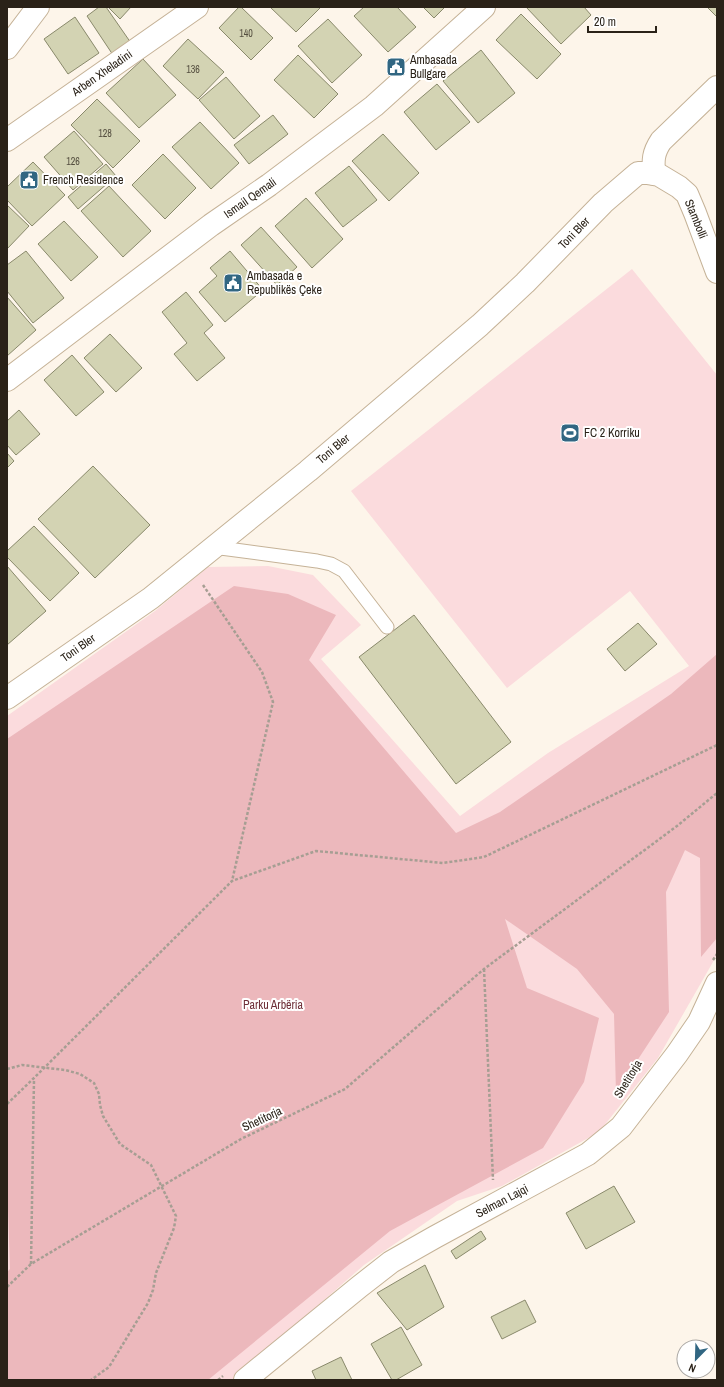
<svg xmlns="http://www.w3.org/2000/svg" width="724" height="1387" viewBox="0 0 724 1387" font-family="'Archivo Narrow',sans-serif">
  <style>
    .green { fill: #fbdbdd }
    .forest { fill: #ecb8bc }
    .building { fill: #d3d3b3; stroke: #89896b }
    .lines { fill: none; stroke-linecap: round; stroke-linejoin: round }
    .lane-casing { stroke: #c5b297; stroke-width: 15 }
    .street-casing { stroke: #c5b297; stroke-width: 24 }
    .secondary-casing { stroke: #c5b297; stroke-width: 24 }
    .path { stroke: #a69e93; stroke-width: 2.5; stroke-dasharray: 3 2; stroke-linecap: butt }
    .lane { stroke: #fff; stroke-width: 13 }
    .street { stroke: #fff; stroke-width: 22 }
    .secondary { stroke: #fff; stroke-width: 22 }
    .labels { text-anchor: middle; stroke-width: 4; stroke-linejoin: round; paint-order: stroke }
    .number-label { font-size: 10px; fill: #544e3f }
    .poi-label { font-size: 12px; fill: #2a2218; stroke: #fff; text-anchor: start }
    .street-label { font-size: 12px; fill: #2a2218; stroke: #fff }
    .park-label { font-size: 12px; fill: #6e2f38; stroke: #fff }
  </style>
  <rect width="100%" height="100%" fill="#fdf5ea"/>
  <!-- green -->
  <path class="green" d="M 632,269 L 717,375 L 717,955 L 658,1058 L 599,1132 L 502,1186 L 457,1201 L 364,1265 L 233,1380 L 7,1380 L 7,716 L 155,611 L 208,567 L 268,566 L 313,575 L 361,625 L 321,659 L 460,816 L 548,753 L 689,666 L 630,591 L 507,688 L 351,491 Z"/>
  <!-- forest -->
  <path class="forest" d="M 234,586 L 288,594 L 336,615 L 309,660 L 456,833 L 500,812 L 671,694 L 717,654 L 717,938 L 701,957 L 700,858 L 685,850 L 666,892 L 669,1012 L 616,1093 L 614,1014 L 577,969 L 505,919 L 527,988 L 599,1018 L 584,1082 L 543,1148 L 390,1231 L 208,1380 L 7,1380 L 7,1272 L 10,1269 L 7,1179 L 7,739 Z"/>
  <!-- building -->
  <g class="building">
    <path d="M 99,7 L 106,7 L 131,43 L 113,55 L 87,16 Z"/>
    <path d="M 108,7 L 131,7 L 120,19 Z"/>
    <path d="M 239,7 L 241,7 L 273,38 L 251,60 L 219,28 Z"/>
    <path d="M 270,7 L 321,7 L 296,32 Z"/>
    <path d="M 364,7 L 397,7 L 416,27 L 388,52 L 354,16 Z"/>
    <path d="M 423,7 L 445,7 L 434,18 Z"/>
    <path d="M 526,7 L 584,7 L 591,15 L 561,44 Z"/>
    <path d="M 707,7 L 717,7 L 717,17 Z"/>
    <path d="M 521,14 L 561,54 L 537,79 L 496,40 Z"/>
    <path d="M 75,17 L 99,53 L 68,74 L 44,39 Z"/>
    <path d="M 328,19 L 362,55 L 332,83 L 298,46 Z"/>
    <path d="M 188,39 L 224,72 L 198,99 L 163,66 Z"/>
    <path d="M 481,50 L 515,93 L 478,123 L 443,81 Z"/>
    <path d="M 298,55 L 338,94 L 314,118 L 274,80 Z"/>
    <path d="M 143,59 L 176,95 L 139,128 L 106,93 Z"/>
    <path d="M 226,77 L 260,116 L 234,139 L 199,100 Z"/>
    <path d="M 437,84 L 470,122 L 436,150 L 404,112 Z"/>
    <path d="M 97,99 L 140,141 L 113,168 L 71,125 Z"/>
    <path d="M 273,115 L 288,134 L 249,164 L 234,145 Z"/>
    <path d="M 200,122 L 239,163 L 211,189 L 172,147 Z"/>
    <path d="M 74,131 L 103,164 L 73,190 L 44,157 Z"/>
    <path d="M 383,134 L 419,173 L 389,201 L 352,161 Z"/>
    <path d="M 163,154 L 196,188 L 165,219 L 132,185 Z"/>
    <path d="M 33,162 L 65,195 L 32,226 L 7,200 L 7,187 Z"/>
    <path d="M 106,164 L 116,176 L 78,209 L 68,197 Z"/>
    <path d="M 349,166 L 377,200 L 343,227 L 315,193 Z"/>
    <path d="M 109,186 L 151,231 L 123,257 L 81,211 Z"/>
    <path d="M 306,198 L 343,239 L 312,268 L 275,226 Z"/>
    <path d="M 7,205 L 29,226 L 7,249 Z"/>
    <path d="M 64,221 L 98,257 L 71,281 L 38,244 Z"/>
    <path d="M 261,227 L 297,267 L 277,285 L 241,245 Z"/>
    <path d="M 26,251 L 64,298 L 33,323 L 7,291 L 7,265 Z"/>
    <path d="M 230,251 L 263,290 L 225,322 L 199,292 L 217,276 L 210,268 Z"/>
    <path d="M 186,292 L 213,325 L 204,333 L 225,358 L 197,381 L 174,354 L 187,343 L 162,312 Z"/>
    <path d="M 7,297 L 36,330 L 7,356 Z"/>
    <path d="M 110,334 L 142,368 L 116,392 L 84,358 Z"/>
    <path d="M 72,355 L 104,392 L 76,416 L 44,380 Z"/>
    <path d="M 19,410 L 40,434 L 16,455 L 7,445 L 7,421 Z"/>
    <path d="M 7,453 L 14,461 L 7,468 Z"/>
    <path d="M 93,466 L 150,525 L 95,578 L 38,519 Z"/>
    <path d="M 34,526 L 79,573 L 50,601 L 7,557 L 7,551 Z"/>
    <path d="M 7,566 L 46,611 L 7,645 Z"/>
    <path d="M 414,615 L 511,742 L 456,784 L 359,657 Z"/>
    <path d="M 638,623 L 657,644 L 625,671 L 607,649 Z"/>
    <path d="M 614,1186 L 635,1222 L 586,1249 L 566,1213 Z"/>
    <path d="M 481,1231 L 486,1239 L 456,1259 L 451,1251 Z"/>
    <path d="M 425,1265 L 444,1307 L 407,1330 L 377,1293 Z"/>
    <path d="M 525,1300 L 536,1322 L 502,1339 L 491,1317 Z"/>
    <path d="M 401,1327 L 422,1365 L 396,1380 L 392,1380 L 371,1344 Z"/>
    <path d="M 341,1357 L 352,1380 L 316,1380 L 312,1371 Z"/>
  </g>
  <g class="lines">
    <!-- lane casing -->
    <g class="lane-casing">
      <path id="lane" d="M 213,547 L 317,561 L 331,564 L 344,571 L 387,627"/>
    </g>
    <!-- street casing -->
    <g class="street-casing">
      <g id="street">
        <path d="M 7,48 L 38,7"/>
        <path d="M 7,140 L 197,7"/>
        <path d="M 654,174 C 653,160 653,153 661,141 L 717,87"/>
        <path d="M 7,380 L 211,225 L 269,185 L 374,106 L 484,7"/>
      </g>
    </g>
    <!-- secondary casing -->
    <g class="secondary-casing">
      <g id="secondary">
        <path d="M 7,698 L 151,598 L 308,471 L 480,325 L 525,283 L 603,203 L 638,173 L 647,173 L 659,175 L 679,187 L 687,194 L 695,213 L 717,272"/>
        <path d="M 245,1380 L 359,1287 L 391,1262 L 435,1237 L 588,1154 L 621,1127 L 677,1054 L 699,1022 L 717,983"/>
      </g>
    </g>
    <!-- path -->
    <g class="path">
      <path d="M 203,585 L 262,672 L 273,702 L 232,881"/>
      <path d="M 713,960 L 717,954"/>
      <path d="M 484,969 L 493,1180"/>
      <path d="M 7,1069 L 22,1065 L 65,1070 L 80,1074 L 94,1083 L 99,1094 L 100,1105 L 103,1116 L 120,1144 L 151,1165 L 176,1216 L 174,1228 L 156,1273 L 153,1290 L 148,1303 L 109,1367 L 91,1380"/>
      <path d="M 7,1104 L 34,1078 L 232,881 L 316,851 L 443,863 L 484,857 L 717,745"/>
      <path d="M 31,1264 L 34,1079"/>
      <path d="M 7,1287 L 31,1264 L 241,1139 L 345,1089 L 484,969 L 677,826 L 717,793"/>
      <path d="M 218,1380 L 223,1376"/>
    </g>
    <!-- lane -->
    <use href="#lane" class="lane"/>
    <!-- street -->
    <use href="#street" class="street"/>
    <!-- secondary -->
    <use href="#secondary" class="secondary"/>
  </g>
  <!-- icons -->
  <defs>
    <g id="civic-square" transform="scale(1)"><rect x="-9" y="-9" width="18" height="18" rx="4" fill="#316682" stroke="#fff"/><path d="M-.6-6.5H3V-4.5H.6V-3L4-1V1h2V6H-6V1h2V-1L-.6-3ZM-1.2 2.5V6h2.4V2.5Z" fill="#fff"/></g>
    <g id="stadium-square" transform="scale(1)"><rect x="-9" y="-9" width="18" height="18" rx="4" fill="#316682" stroke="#fff"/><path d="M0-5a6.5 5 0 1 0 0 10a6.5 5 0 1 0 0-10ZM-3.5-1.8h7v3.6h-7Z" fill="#fff"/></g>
  </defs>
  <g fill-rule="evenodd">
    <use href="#civic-square" x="396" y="67"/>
    <use href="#civic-square" x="29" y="180"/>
    <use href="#civic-square" x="233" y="283"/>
    <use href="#stadium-square" x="570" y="433"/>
  </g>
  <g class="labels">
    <!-- number labels -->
    <g class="number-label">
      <text x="246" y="37">140</text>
      <text x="193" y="73">136</text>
      <text x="105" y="137">128</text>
      <text x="73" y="165">126</text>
    </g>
    <!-- poi labels -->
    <g class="poi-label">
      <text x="410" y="64">Ambasada<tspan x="410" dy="14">Bullgare</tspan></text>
      <text x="43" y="184">French Residence</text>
      <text x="247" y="280">Ambasada e<tspan x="247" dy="14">Republikës Çeke</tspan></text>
      <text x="584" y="437">FC 2 Korriku</text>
    </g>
    <!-- street labels -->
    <g class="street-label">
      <text transform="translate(102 73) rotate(-35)" y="4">Arben Xheladini</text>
      <text transform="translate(250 198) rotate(-35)" y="4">Ismail Qemali</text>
      <text transform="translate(696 219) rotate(68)" y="4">Stambolli</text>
      <text transform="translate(574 233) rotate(-46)" y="4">Toni Bler</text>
      <text transform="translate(333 449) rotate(-40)" y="4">Toni Bler</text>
      <text transform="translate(78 648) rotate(-35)" y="4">Toni Bler</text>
      <text transform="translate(628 1079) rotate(-59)" y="4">Shetitorja</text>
      <text transform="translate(262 1119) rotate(-25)" y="4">Shetitorja</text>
      <text transform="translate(502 1201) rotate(-28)" y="4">Selman Lajqi</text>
    </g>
    <!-- park labels -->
    <g class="park-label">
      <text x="273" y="1009">Parku Arbëria</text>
    </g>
  </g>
  <!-- border -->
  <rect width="724" height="1387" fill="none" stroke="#2a2218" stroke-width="16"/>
  <!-- north arrow -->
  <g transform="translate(696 1359) rotate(203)"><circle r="19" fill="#ffffff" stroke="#aaa7a3"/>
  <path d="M0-3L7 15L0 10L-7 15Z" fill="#316682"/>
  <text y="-6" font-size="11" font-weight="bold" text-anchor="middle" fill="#2a2218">N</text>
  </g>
  <!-- scale -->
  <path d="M588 26v6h68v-6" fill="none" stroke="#2a2218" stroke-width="2"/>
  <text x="594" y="26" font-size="12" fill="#2a2218" stroke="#ffffff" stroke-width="3" paint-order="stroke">20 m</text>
</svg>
